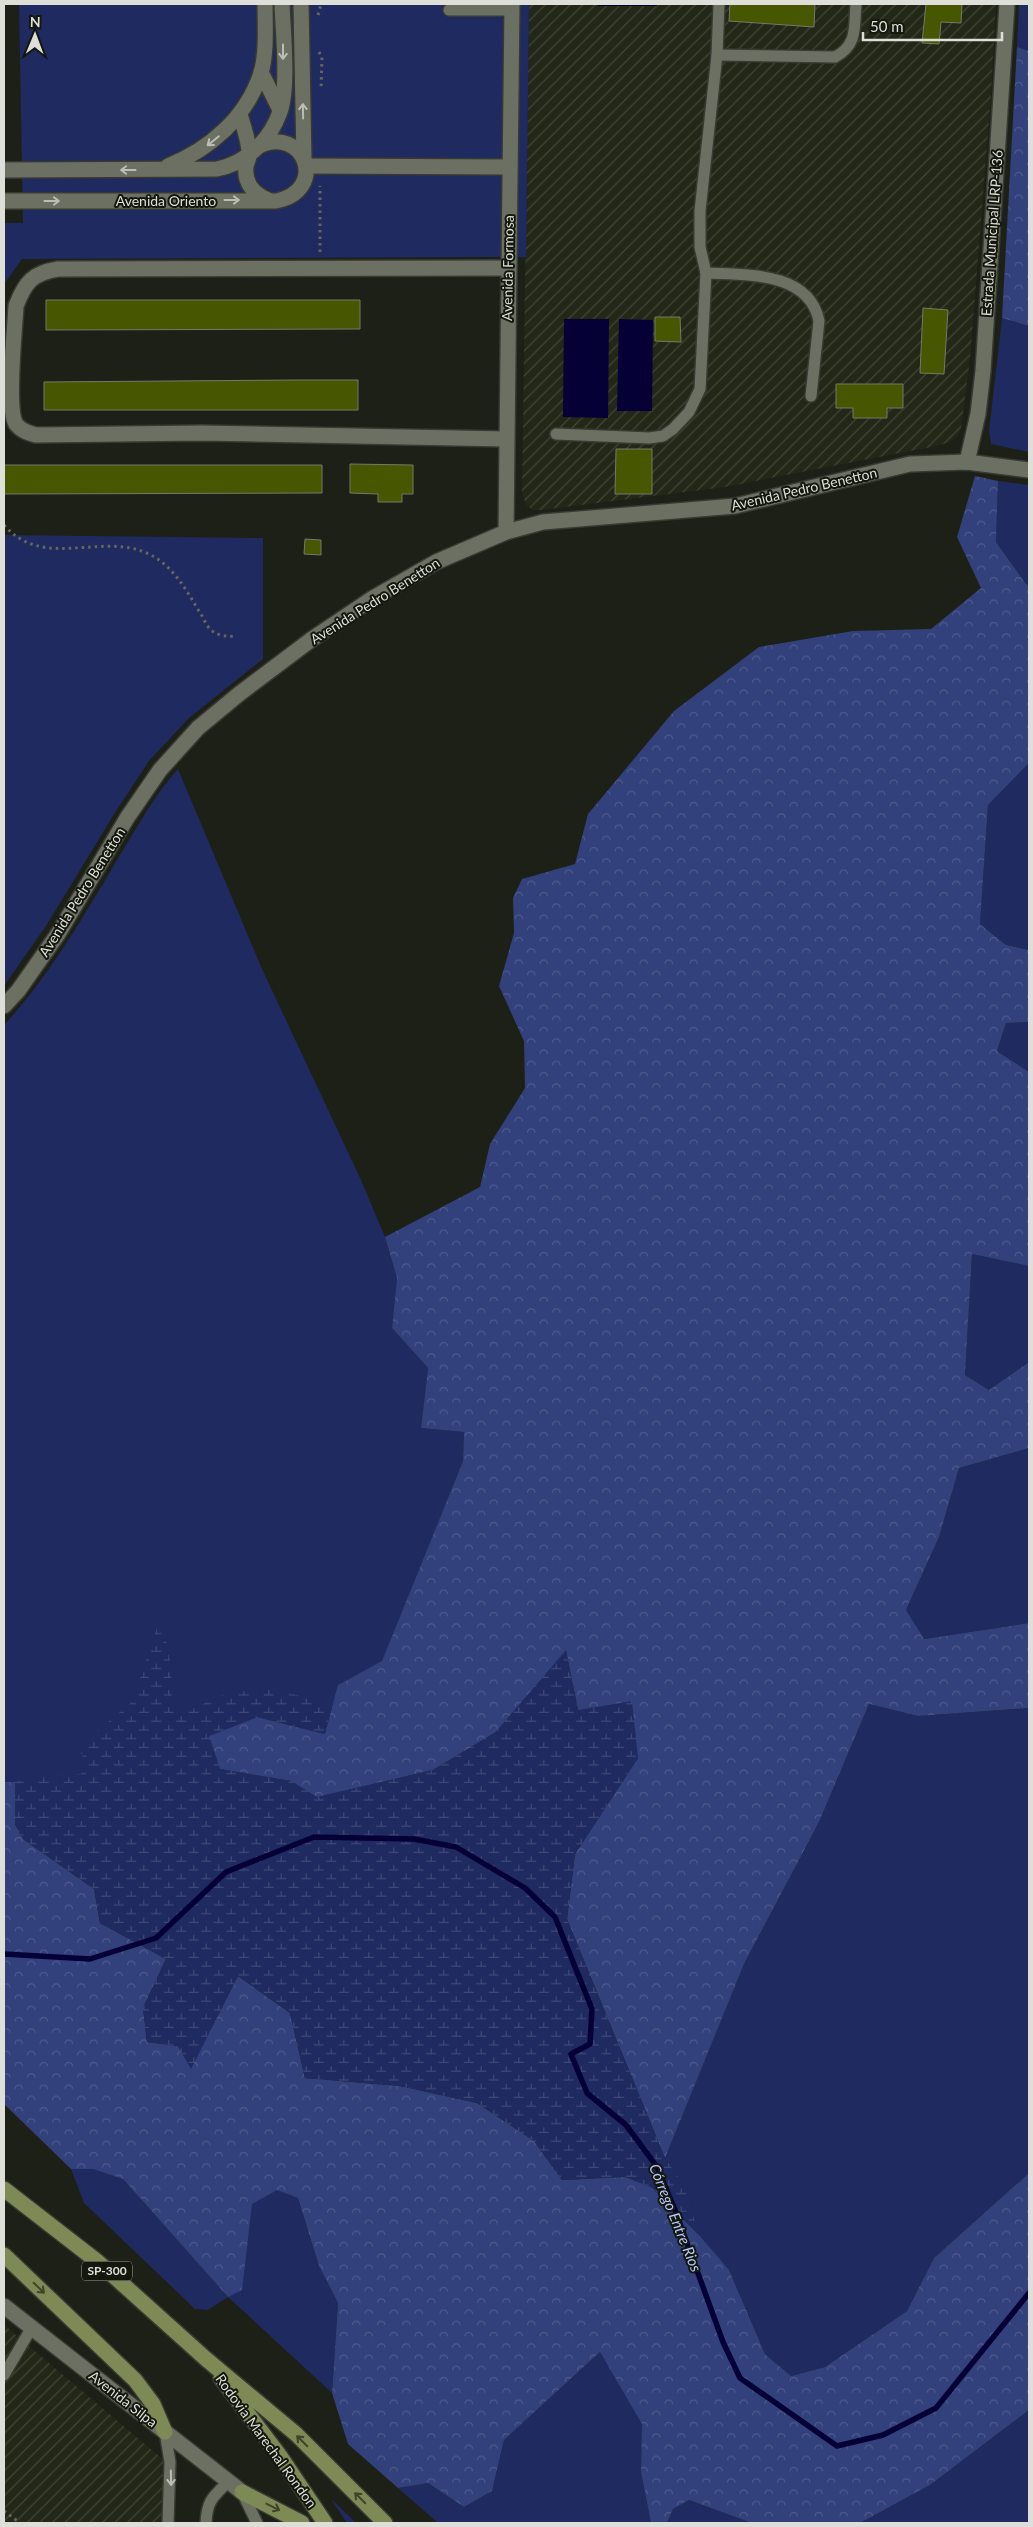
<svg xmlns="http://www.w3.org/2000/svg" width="1033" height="2527" viewBox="0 0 1033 2527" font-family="Lato,sans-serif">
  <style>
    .industrial { fill: url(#industrial-furrows) }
    .green { fill: #1f2a60 }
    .forest { fill: url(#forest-crowns) }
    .wetland { fill: url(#wetland-marsh) }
    .water { fill: #050137 }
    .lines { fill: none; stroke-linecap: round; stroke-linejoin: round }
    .stream { stroke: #050137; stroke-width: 5.5 }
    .building { fill: #465601; stroke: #75796c }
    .service-casing { stroke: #373932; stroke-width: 14 }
    .minor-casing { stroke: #373932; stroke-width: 18 }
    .primary-casing { stroke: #373932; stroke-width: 18 }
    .path { stroke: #65675e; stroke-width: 3; stroke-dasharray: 2.5 4; stroke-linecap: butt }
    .service { stroke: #6c7063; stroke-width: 11 }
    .minor { stroke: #6c7063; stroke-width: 15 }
    .primary { stroke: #7d8a56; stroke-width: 15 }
    .oneway { stroke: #bbbeb5 }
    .oneway2 { stroke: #3e452a }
    .labels { text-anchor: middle; stroke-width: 4; stroke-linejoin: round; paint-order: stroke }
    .shield { fill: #14170d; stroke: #a1a39b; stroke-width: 1 }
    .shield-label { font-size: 12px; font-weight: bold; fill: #dddfd8 }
    .street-label { font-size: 14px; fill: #dddfd8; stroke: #14170d }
    .water-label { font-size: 15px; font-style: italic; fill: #b6c7fd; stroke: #14170d }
  </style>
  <defs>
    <pattern id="industrial-furrows" width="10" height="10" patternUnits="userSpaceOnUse" patternTransform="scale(1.25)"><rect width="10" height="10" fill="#232717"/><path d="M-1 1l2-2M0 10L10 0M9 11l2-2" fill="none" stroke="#424638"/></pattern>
    <pattern id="forest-crowns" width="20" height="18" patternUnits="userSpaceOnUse" patternTransform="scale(1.25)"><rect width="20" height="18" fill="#32407b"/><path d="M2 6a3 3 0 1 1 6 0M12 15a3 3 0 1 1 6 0" fill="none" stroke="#4f5b8d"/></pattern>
    <pattern id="wetland-marsh" width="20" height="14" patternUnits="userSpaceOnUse" patternTransform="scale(1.25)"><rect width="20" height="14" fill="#1f2a60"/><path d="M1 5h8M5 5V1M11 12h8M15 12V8" fill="none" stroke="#3f4876"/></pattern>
  </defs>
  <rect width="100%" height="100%" fill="#1d2016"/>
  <!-- industrial -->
  <g class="industrial">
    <path d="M 529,4 L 996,4 L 991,95 L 970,359 L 961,428 L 958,436 L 950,442 L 936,446 L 725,487 L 541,510 L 532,510 L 526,504 L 522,493 Z"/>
    <path d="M 4,2325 L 165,2461 L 162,2523 L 4,2523 Z"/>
  </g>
  <!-- green -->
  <g class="green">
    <path d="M 19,4 L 529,4 L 526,257 L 22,259 L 4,284 L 4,223 L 23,223 Z"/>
    <path d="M 1019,4 L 1029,4 L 1029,51 L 1017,47 Z"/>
    <path d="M 1002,318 L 1029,326 L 1029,452 L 991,444 L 989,431 Z"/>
    <path d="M 998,481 L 1029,485 L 1029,585 L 1026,584 L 996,542 Z"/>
    <path d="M 4,535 L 263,538 L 263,659 L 189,718 L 149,761 L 116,811 L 46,926 L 4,986 Z"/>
    <path d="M 1029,763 L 1029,950 L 1006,945 L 980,924 L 988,805 Z"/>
    <path d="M 178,769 L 262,969 L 361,1180 L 385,1237 L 397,1278 L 392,1328 L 428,1368 L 421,1428 L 464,1432 L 463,1461 L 382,1662 L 338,1685 L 665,2157 L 744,1964 L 819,1822 L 869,1704 L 918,1716 L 1029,1708 L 1029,2173 L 934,2258 L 907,2311 L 825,2367 L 791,2376 L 765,2354 L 729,2270 L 14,1782 L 4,1782 L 4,1025 C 51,974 85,914 120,855 C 138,826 155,794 178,769 Z"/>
    <path d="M 1029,1022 L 1029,1072 L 997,1051 L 1006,1023 Z"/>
    <path d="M 972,1254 L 1029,1266 L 1029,1362 L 989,1390 L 965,1375 Z"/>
    <path d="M 1029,1448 L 1029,1623 L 923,1639 L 906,1610 L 939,1537 L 959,1468 Z"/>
    <path d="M 71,2169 L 93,2169 L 123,2179 L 228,2297 L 247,2231 L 251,2204 L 277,2189 L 298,2198 L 319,2266 L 338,2303 L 332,2393 L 228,2297 L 208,2310 L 195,2309 L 84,2203 Z"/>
    <path d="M 600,2352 L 643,2424 L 641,2472 L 651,2523 L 438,2523 L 398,2488 L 428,2483 L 464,2507 L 492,2491 L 504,2440 Z"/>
    <path d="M 1029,2410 L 1029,2523 L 860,2523 L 930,2485 Z"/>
    <path d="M 331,2499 L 356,2523 L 347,2523 Z"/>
    <path d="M 689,2500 L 749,2522 L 770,2523 L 667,2523 L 673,2509 Z"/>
  </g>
  <!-- forest -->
  <g class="forest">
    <path d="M 1017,47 L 1029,51 L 1029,326 L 1002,318 Z"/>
    <path d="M 975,476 L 998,481 L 996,542 L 1026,584 L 1029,585 L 1029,763 L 988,805 L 980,924 L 1006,945 L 1029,950 L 1029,1022 L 1006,1023 L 997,1051 L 1029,1072 L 1029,1266 L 972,1254 L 965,1375 L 989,1390 L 1029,1362 L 1029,1448 L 959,1468 L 939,1537 L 906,1610 L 924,1639 L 1029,1623 L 1029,1708 L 918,1716 L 869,1704 L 819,1822 L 744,1964 L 665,2158 L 567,1919 L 575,1854 L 638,1758 L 578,1710 L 566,1651 L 496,1732 L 433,1770 L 317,1797 L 291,1781 L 220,1769 L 209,1736 L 257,1717 L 325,1734 L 338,1685 L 382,1661 L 463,1461 L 464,1432 L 421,1428 L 428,1368 L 392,1328 L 397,1278 L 385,1237 L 480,1187 L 490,1144 L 525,1088 L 524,1041 L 499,986 L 514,933 L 513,898 L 522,879 L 575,864 L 588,814 L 674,711 L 759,647 L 853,631 L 931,629 L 981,588 L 957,537 Z"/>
    <path d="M 4,1782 L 15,1782 L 15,1824 L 23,1839 L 94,1889 L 100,1923 L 166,1959 L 143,2008 L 147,2042 L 178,2046 L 191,2068 L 238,1976 L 290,2013 L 305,2078 L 400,2086 L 477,2103 L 534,2141 L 562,2180 L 625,2177 L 651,2187 L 699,2235 L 729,2270 L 765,2354 L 791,2376 L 825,2367 L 907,2311 L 934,2258 L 1029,2173 L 1029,2410 L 930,2485 L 860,2523 L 749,2522 L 689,2500 L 673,2509 L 667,2523 L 651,2523 L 641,2472 L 642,2424 L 600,2352 L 504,2440 L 492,2491 L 464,2507 L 428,2483 L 398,2488 L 348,2444 L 332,2393 L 338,2303 L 319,2266 L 298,2198 L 277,2190 L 252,2204 L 242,2290 L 228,2297 L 123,2179 L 93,2169 L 71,2169 L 4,2104 Z"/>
  </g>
  <!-- wetland -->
  <path class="wetland" d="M 161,1616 L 171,1666 L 172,1712 L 184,1713 L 220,1696 L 264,1687 L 308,1698 L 332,1708 L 324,1734 L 257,1717 L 209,1736 L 220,1769 L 291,1781 L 317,1797 L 433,1770 L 496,1732 L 566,1650 L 578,1710 L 632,1701 L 638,1758 L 575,1854 L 567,1919 L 665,2158 L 684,2186 L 699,2235 L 651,2187 L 625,2177 L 562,2180 L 534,2141 L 477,2103 L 400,2086 L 305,2078 L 290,2013 L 238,1976 L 191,2069 L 178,2046 L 147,2042 L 143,2008 L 166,1959 L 100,1923 L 94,1889 L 23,1839 L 15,1824 L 15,1782 L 46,1775 L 81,1774 L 86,1764 L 81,1753 L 96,1732 L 132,1702 Z"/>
  <!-- water -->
  <g class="water">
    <rect x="598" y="4" width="59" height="2"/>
    <path d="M 564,319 L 609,319 L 608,418 L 563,417 Z"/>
    <path d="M 619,319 L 653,320 L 652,411 L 617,411 Z"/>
  </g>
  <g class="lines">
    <!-- stream -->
    <path class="stream" d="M 4,1954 L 90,1959 L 156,1938 L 226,1872 L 314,1837 L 414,1839 L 456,1847 L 525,1888 L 555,1917 L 592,2009 L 590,2044 L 571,2054 L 587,2093 L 626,2125 L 657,2167 L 675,2210 L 723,2342 L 740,2378 L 837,2446 L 883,2435 L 936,2408 L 1029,2293"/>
  </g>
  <!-- building -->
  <g class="building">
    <path d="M 730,4 L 815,4 L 814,27 L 729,21 Z"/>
    <path d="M 926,4 L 962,4 L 961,23 L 941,22 L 939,44 L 922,43 Z"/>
    <path d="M 46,300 L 360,300 L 360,329 L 46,330 Z"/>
    <path d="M 923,308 L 948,310 L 944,374 L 920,373 Z"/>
    <path d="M 655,317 L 680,317 L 681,342 L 655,341 Z"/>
    <path d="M 297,380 L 358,380 L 358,410 L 44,410 L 44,382 Z"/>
    <path d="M 836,384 L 903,384 L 903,408 L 887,408 L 887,418 L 853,418 L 853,408 L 836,408 Z"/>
    <path d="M 616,449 L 652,449 L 652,494 L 615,494 Z"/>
    <path d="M 350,464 L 413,465 L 413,494 L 402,494 L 402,502 L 378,502 L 378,494 L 350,493 Z"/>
    <path d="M 4,465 L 322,465 L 322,493 L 4,494 Z"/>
    <path d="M 305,539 L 321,540 L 321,555 L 304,554 Z"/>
  </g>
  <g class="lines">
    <!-- service casing -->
    <g class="service-casing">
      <g id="service">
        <path d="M 449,10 L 512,10"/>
        <path d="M 717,55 L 835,57 C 858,45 854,27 856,4"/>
        <path d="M 706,273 C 745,275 809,271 819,321 L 811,396"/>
        <path d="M 556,434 L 649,438 L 663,436 L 673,429 L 689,412 L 700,389 L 706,273 L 700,247 L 700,211 L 717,55 L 719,4"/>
        <path d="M 4,2375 L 32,2327"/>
        <path d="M 165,2432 L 170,2462 L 168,2523"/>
        <path d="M 242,2492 L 257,2523"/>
        <path d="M 206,2523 C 207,2500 213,2497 229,2481"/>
      </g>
    </g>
    <!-- minor casing -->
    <g class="minor-casing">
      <g id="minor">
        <path d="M 301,4 L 304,160"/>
        <path d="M 261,72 L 280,110"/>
        <path d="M 240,114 C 243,126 250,143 249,156 C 249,160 246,163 246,167 C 244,183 254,194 268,200"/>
        <path d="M 168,166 C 210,149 246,118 261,73 C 267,52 265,26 265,4"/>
        <path d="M 306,166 L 510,167"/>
        <path d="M 4,170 L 217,169 C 247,163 270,140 280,112 C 289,87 283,31 282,4"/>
        <path d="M 4,201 L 276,201 C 329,191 305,123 257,147"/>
        <path d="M 506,439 L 202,433 L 36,435 C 29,433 21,431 16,424 C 6,408 15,329 16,306 C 25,282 33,273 58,269 L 508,268"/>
        <path d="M 967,462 L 978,414 L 983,371 L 1007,4"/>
        <path d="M 506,532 L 512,4"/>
        <path d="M 4,1006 L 18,991 L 58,934 L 127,818 L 160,770 L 198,728 L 239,694 L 312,639 L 373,598 L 436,562 L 506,532 L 543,522 L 735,506 L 910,464 L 967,462 L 1029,470"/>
        <path d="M 4,2306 L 242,2492"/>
      </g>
    </g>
    <!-- primary casing -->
    <g class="primary-casing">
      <g id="primary">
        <path d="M 4,2189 L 98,2262 L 206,2359 L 296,2434 L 385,2523"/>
        <path d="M 4,2255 L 135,2380 L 153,2404 L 165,2432"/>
        <path d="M 221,2378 L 280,2456 L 325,2523"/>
        <path d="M 242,2492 L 302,2523"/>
      </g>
    </g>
    <!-- path -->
    <g class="path">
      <path d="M 318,15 L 321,4"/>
      <path d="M 319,52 L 322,57 L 321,90"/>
      <path d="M 320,252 L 320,186"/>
      <path d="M 4,525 C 44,571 101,531 149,554 C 173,566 185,588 199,611 C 203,616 206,626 211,630 C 218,636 228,637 236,636"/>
      <path d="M 4,2511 L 20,2523"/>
    </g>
    <!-- service -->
    <use href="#service" class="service"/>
    <!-- minor -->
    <use href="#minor" class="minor"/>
    <!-- primary -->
    <use href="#primary" class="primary"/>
  </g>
  <!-- one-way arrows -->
  <defs><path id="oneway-shaft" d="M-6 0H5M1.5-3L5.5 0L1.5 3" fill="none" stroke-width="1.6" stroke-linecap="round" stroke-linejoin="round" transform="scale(1.25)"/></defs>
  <g class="oneway">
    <use href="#oneway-shaft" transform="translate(283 52) rotate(90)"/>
    <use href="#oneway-shaft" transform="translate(303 111) rotate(-91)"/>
    <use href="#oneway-shaft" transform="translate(213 141) rotate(141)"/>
    <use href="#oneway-shaft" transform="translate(128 170) rotate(180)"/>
    <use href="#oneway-shaft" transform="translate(232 200)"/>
    <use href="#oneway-shaft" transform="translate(52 201)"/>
    <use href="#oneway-shaft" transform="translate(171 2478) rotate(89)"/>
  </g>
  <g class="oneway2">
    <use href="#oneway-shaft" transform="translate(39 2288) rotate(44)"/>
    <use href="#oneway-shaft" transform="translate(302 2441) rotate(-135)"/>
    <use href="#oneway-shaft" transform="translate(360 2498) rotate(-135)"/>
    <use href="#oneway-shaft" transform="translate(273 2507) rotate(27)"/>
  </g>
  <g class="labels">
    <!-- shield labels -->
    <rect class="shield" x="82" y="2261.5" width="50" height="19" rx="4"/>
    <g class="shield-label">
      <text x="107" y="2275">SP-300</text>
    </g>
    <!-- street labels -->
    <g class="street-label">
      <text x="166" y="206">Avenida Oriento</text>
      <text transform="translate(992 233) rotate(-86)" y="5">Estrada Municipal LRP-136</text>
      <text transform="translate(508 268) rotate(-89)" y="5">Avenida Formosa</text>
      <text transform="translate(804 489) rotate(-13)" y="5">Avenida Pedro Benetton</text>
      <text transform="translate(375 601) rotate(-32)" y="5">Avenida Pedro Benetton</text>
      <text transform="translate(82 892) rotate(-58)" y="5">Avenida Pedro Benetton</text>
      <text transform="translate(123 2399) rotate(38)" y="5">Avenida Silpa</text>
      <text transform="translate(266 2441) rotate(54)" y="5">Rodovia Marechal Rondon</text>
    </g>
    <!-- water labels -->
    <g class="water-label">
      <text transform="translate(675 2218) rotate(68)" y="5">Córrego Entre Rios</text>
    </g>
  </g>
  <!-- border -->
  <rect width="1033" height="2527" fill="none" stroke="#dddfd8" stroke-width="10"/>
  <!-- north arrow -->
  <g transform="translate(35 35) rotate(1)" stroke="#14170d" stroke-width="4" paint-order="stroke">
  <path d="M0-4L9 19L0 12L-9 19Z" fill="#dddfd8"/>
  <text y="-8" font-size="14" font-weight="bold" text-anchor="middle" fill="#dddfd8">N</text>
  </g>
  <!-- scale -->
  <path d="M863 32v8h139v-8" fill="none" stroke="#dddfd8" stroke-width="2.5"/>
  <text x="870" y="32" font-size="15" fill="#dddfd8" stroke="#14170d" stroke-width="4" paint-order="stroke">50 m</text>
</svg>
